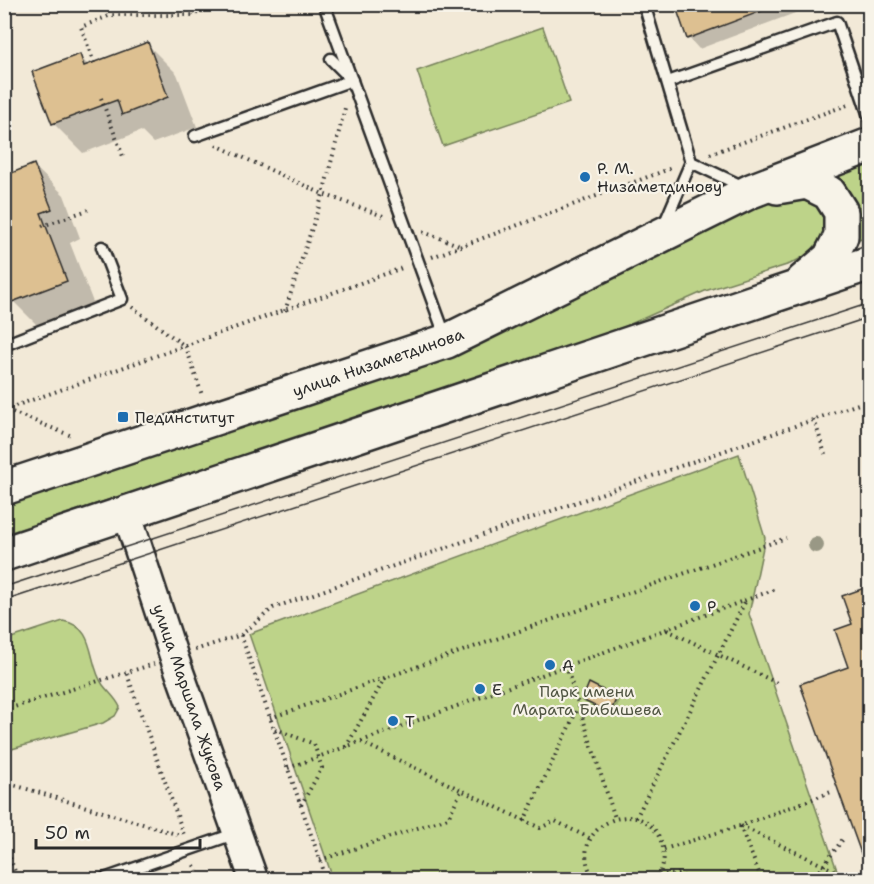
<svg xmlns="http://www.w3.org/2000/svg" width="874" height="884" viewBox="0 0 874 884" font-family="'Shantell Sans',sans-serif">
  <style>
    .green { fill: #bdd389; stroke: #747f5a; stroke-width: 1.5 }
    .shadow { fill: #0003 }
    .building { fill: #ddc091; stroke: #2b2b2b; stroke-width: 1.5 }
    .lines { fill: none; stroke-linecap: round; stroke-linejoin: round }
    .service-casing { stroke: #2b2b2b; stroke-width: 15 }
    .tertiary-casing { stroke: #2b2b2b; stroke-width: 32 }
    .primary-casing { stroke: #2b2b2b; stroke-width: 38 }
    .path { stroke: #2b2b2b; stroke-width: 4; stroke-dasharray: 1.5 4.5; stroke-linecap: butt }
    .service { stroke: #f7f3e8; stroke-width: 10 }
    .tertiary { stroke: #f7f3e8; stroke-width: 27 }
    .primary { stroke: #f7f3e8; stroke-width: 33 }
    .tram { stroke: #2b2b2b; stroke-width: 1.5 }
    .tree { fill: #999885 }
    .poi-dot { fill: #1f6fb2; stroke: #f7f3e8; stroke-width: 2 }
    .labels { text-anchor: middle; stroke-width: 4.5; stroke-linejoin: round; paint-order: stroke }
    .poi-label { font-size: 16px; fill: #2b2b2b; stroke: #f7f3e8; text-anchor: start }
    .street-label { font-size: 16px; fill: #2b2b2b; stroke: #f7f3e8 }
    .park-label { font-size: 16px; fill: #505542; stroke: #f7f3e8 }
  </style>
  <rect width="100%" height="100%" fill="#f2e9d7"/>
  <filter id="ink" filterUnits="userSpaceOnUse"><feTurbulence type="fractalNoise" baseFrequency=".0167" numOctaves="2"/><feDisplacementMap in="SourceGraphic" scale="12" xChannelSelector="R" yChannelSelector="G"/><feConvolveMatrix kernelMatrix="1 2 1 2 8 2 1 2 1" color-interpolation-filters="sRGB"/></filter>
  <g filter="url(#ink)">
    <!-- green -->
    <g class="green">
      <path d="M 543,27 L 569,103 L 443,146 L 417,71 Z"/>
      <path d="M 869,153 L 869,236 L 849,242 C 847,214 852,188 827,171 Z"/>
      <path d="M 774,193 L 812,196 L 823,214 L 823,235 L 809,254 L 790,264 L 705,291 L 599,338 L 5,534 L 4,504 L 430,363 Z"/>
      <path d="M 739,454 L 765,538 L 749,614 L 840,879 L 333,879 L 249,634 Z"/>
      <path d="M 63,621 C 97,627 87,663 103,685 C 109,693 115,697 120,707 L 115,716 L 103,723 L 5,751 L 5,640 Z"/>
    </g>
    <!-- shadow -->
    <g class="shadow">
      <path d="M 676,4 L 819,4 L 699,49 L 689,38 Z"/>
      <path d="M 147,44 L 177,74 L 197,127 L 153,143 L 141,131 L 83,153 L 53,123 L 79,56 L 89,66 Z"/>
      <path d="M 34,166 L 64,195 L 80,238 L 70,243 L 96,310 L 43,331 L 13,301 L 4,278 L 4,177 Z"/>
      <path d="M 590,685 L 620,701 L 613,715 L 583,699 Z"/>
    </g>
    <!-- building -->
    <g class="building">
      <path d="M 675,4 L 775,4 L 775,6 L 687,39 Z"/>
      <path d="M 148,42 L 168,97 L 122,115 L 117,100 L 52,124 L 32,72 L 80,54 L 84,66 Z"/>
      <path d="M 34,164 L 52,209 L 41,213 L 67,281 L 12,302 L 4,282 L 4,250 L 11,248 L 4,232 L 4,176 Z"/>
      <path d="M 870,586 L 870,870 L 867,870 L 800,684 L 848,667 L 835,630 L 852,624 L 842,596 Z"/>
      <path d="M 589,683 L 617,697 L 610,713 L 582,700 Z"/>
    </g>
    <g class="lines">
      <!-- service casing -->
      <g class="service-casing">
        <g id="service">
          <path d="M 324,4 L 446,338"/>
          <path d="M 644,4 L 691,162 L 746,188"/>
          <path d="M 668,82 L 837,22 L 870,119"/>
          <path d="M 195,136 L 352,80 L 331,59"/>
          <path d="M 664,225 L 691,162"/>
          <path d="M 4,345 L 122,299 L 102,247"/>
          <path d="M 101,880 L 237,833"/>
        </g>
      </g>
      <!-- tertiary casing -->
      <g class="tertiary-casing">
        <path id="tertiary" d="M 127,514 L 174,657 L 254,880"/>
      </g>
      <!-- primary casing -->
      <g class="primary-casing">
        <g id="primary">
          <path d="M 777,187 L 807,182 L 829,193 L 841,212 L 841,236 L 830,258 L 803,281"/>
          <path d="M 4,488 L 447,341 L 751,191 L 870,145"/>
          <path d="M 4,554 L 870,263"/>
        </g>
      </g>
      <!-- path -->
      <g class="path">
        <path d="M 187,4 L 193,15"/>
        <path d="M 94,63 L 81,27 L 111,15 L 193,15 L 218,4"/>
        <path d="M 101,98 L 124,159"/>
        <path d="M 216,145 L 323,194 L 386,217"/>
        <path d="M 710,154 L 850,104"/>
        <path d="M 42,226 L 88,210"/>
        <path d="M 423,232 L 461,246"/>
        <path d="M 432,257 L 672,168"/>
        <path d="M 132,307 L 186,347 L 202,395"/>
        <path d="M 285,311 L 323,194 L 345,108"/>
        <path d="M 4,410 L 405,267"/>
        <path d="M 7,410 L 72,436"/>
        <path d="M 814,419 L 825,454"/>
        <path d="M 667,630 L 777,683"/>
        <path d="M 241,635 L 327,880"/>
        <path d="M 195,650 L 241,635 L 273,608 L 870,400"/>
        <path d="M 566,666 L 615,818"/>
        <path d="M 127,674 L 184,835"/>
        <path d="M 4,710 L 154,664"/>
        <path d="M 270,718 L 786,538"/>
        <path d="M 275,729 L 314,744 L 322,768 L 301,805"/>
        <path d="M 361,742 L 540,828 L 555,821 L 591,839"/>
        <path d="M 346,747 L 385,678"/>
        <path d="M 288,768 L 776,589"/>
        <path d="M 4,782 L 179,835"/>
        <path d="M 636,818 L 746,600"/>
        <path d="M 524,821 L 579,706"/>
        <path d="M 740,826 L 762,880"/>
        <path d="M 741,826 L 854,880"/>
        <path d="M 4,841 L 18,880"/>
        <path d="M 664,849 L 740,826 L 834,791"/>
        <path d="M 320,860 L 448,818 L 461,791"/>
        <path d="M 194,865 L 200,880"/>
        <path d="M 659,875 L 679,874 L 691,880"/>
        <path d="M 576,880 L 591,874"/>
        <path d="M 595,880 C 559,829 644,788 662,844 C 666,856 663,870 656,880"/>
        <path d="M 813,880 L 843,839"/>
      </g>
      <!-- service -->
      <use href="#service" class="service"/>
      <!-- tertiary -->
      <use href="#tertiary" class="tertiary"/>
      <!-- primary -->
      <use href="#primary" class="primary"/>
      <!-- tram -->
      <g class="tram">
        <path d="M 4,587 L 870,303"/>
        <path d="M 4,601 L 870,317"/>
      </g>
    </g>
    <!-- trees -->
    <circle class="tree" cx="816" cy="545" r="8"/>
  </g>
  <!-- markers -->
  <g class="poi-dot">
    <circle cx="585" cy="177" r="6"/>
    <rect x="117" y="411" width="12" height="12" rx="3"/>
    <circle cx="695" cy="606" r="6"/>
    <circle cx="550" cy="665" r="6"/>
    <circle cx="480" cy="689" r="6"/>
    <circle cx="393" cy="721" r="6"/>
  </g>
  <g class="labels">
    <!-- poi labels -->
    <g class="poi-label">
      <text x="597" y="174">Р. М.<tspan x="597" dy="18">Низаметдинову</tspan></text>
      <text x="135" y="423">Пединститут</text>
      <text x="707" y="612">Р</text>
      <text x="562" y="671">А</text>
      <text x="492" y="695">Е</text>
      <text x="405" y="727">Т</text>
    </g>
    <!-- street labels -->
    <g class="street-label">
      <text transform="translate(378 362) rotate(-19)" y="6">улица Низаметдинова</text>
      <text transform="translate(190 697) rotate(71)" y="6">улица Маршала Жукова</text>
    </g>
    <!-- park labels -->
    <g class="park-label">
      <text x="587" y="697">Парк имени<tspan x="587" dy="18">Марата Бибишева</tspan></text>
    </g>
  </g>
  <!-- margin -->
  <rect width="874" height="884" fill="none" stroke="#f7f3e8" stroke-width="24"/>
  <rect x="12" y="12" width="850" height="860" fill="none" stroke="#2b2b2b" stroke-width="2" filter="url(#ink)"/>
  <!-- scale -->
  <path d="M36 839v9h164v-9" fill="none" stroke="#2b2b2b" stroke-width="3"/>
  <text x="45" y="839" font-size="18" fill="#2b2b2b" stroke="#f7f3e8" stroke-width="4.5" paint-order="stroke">50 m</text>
</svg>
